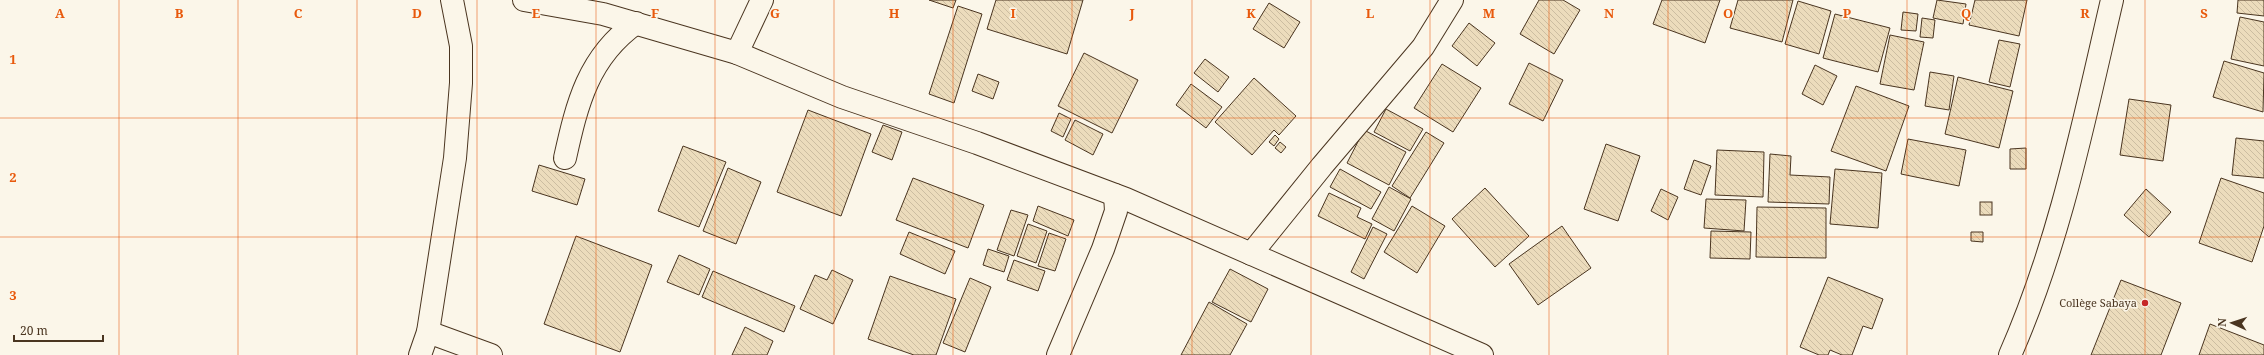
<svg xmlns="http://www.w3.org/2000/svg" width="2264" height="355" viewBox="0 0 2264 355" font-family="'Noto Serif',serif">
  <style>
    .building { fill: url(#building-back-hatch); stroke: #4a3520 }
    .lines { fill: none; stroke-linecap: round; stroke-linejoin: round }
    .minor-casing { stroke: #4a3520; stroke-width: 24 }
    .major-casing { stroke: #4a3520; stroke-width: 24 }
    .minor { stroke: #fbf6e9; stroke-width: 22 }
    .major { stroke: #fbf6e9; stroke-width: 22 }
    .grid { fill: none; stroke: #e8590c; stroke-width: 1; stroke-opacity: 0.55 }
    .poi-dot { fill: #c62828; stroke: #fbf6e9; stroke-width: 1.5 }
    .labels { text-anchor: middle; stroke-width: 3; stroke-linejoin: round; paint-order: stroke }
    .poi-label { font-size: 11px; fill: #4a3520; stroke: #fbf6e9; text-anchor: end }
    .grid-label { font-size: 13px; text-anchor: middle; font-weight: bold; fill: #e8590c; stroke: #fbf6e9; stroke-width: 3; stroke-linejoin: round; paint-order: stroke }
  </style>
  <defs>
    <pattern id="building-back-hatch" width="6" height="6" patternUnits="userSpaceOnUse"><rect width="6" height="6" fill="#ecdcbc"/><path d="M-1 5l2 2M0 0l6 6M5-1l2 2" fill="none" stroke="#ccbda1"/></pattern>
  </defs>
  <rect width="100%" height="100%" fill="#fbf6e9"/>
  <!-- building -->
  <g class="building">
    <path d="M 929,0 L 956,0 L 953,8 Z"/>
    <path d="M 996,0 L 1083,0 L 1067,54 L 987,29 Z"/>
    <path d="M 1539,0 L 1563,0 L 1580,10 L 1554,54 L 1520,34 Z"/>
    <path d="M 1662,0 L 1720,0 L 1705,43 L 1653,24 Z"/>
    <path d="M 1738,0 L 1793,0 L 1782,42 L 1730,28 Z"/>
    <path d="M 1937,0 L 1966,4 L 1963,24 L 1933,18 Z"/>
    <path d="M 1975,0 L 2027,0 L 2019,36 L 1969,25 Z"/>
    <path d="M 2238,0 L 2264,0 L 2264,16 L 2237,13 Z"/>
    <path d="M 1798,1 L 1831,11 L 1819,54 L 1785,44 Z"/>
    <path d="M 1269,3 L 1300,22 L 1284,48 L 1253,29 Z"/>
    <path d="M 958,6 L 982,14 L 954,103 L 929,94 Z"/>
    <path d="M 1903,12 L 1918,14 L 1916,31 L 1901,30 Z"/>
    <path d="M 1835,14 L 1890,28 L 1878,72 L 1823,58 Z"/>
    <path d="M 2240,17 L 2264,22 L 2264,66 L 2231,59 Z"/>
    <path d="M 1922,18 L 1935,20 L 1933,38 L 1920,37 Z"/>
    <path d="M 1469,23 L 1495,43 L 1477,66 L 1452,46 Z"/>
    <path d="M 1890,35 L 1924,42 L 1914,90 L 1880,84 Z"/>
    <path d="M 1999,40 L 2020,44 L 2010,87 L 1989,82 Z"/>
    <path d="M 1084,53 L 1138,80 L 1112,133 L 1058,106 Z"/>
    <path d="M 1205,59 L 1229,77 L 1218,92 L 1194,73 Z"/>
    <path d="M 2224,61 L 2264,73 L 2263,112 L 2213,97 Z"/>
    <path d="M 1529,63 L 1563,80 L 1543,121 L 1509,104 Z"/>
    <path d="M 1442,64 L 1481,88 L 1453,132 L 1414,108 Z"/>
    <path d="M 1815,65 L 1837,76 L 1823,105 L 1802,94 Z"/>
    <path d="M 1930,72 L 1954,76 L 1949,110 L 1925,106 Z"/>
    <path d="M 978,74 L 999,82 L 993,99 L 972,91 Z"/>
    <path d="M 1958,77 L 2013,91 L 1999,148 L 1945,134 Z"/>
    <path d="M 1254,78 L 1296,116 L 1279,135 L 1274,130 L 1252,155 L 1215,122 Z"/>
    <path d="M 1191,84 L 1222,107 L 1206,128 L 1176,105 Z"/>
    <path d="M 1856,86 L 1909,106 L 1886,171 L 1831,151 Z"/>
    <path d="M 2129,99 L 2171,105 L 2163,161 L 2120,155 Z"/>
    <path d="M 1386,109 L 1423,129 L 1410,151 L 1374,132 Z"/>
    <path d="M 808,110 L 871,134 L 841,216 L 777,192 Z"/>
    <path d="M 1059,113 L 1071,119 L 1063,137 L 1051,131 Z"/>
    <path d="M 1075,120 L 1103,134 L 1093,155 L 1065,140 Z"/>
    <path d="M 883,125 L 902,132 L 892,160 L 872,152 Z"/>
    <path d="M 1364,130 L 1406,152 L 1389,185 L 1347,163 Z"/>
    <path d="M 1426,132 L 1444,143 L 1410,198 L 1392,186 Z"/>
    <path d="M 1275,135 L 1279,139 L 1274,146 L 1269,142 Z"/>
    <path d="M 2236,138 L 2264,141 L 2264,178 L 2232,175 Z"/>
    <path d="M 1908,139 L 1966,150 L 1959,186 L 1901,174 Z"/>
    <path d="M 1280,142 L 1286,147 L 1281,153 L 1275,148 Z"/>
    <path d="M 1606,144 L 1640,156 L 1618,221 L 1584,209 Z"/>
    <path d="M 683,146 L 726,162 L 699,227 L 658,211 Z"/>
    <path d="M 2026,148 L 2026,169 L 2010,169 L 2010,149 Z"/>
    <path d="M 1717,150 L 1764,152 L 1763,197 L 1715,195 Z"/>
    <path d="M 1770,154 L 1791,156 L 1790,175 L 1830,177 L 1829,204 L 1768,202 Z"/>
    <path d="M 1694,160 L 1711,166 L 1701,195 L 1684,189 Z"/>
    <path d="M 539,165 L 585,179 L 577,205 L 532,191 Z"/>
    <path d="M 728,168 L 761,182 L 736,244 L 703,231 Z"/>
    <path d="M 1340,169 L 1381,192 L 1371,209 L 1330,187 Z"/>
    <path d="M 1835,169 L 1882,173 L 1878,228 L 1830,224 Z"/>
    <path d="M 913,178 L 984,205 L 968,248 L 896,220 Z"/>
    <path d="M 2221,178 L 2264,193 L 2264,226 L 2252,262 L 2199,243 Z"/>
    <path d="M 1389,187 L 1411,199 L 1394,231 L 1372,219 Z"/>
    <path d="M 1485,188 L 1529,236 L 1495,267 L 1452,219 Z"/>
    <path d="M 1661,189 L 1678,197 L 1668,220 L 1651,211 Z"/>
    <path d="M 2146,189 L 2171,212 L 2149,237 L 2124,215 Z"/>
    <path d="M 1329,193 L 1361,208 L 1357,217 L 1372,224 L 1365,239 L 1318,216 Z"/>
    <path d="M 1706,199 L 1746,200 L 1744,231 L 1704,228 Z"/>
    <rect x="1980" y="202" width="12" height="13"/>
    <path d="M 1038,206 L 1074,220 L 1068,236 L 1033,221 Z"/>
    <path d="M 1412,206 L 1445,226 L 1417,273 L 1384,252 Z"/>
    <path d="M 1757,207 L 1826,208 L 1826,258 L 1756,257 Z"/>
    <path d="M 1011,210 L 1028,215 L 1014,256 L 997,250 Z"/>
    <path d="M 1028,224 L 1047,231 L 1036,263 L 1017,256 Z"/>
    <path d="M 1562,226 L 1591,268 L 1538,305 L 1509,264 Z"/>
    <path d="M 1373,227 L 1387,234 L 1364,279 L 1351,272 Z"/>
    <path d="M 1711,231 L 1751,232 L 1750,259 L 1710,258 Z"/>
    <path d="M 909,232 L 955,251 L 945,274 L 900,254 Z"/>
    <path d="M 1971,232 L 1983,232 L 1983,242 L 1971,241 Z"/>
    <path d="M 1049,233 L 1066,239 L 1055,271 L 1038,266 Z"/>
    <path d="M 576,236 L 652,265 L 620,352 L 544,324 Z"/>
    <path d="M 988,249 L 1009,256 L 1004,272 L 983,265 Z"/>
    <path d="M 679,255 L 710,269 L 699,295 L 667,282 Z"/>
    <path d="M 1014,260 L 1045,271 L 1038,291 L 1007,280 Z"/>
    <path d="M 1230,269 L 1268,289 L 1251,322 L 1212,302 Z"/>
    <path d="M 832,270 L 853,280 L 833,324 L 800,309 L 815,275 L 827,280 Z"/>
    <path d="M 713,271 L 795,306 L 784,332 L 702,297 Z"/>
    <path d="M 890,276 L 956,299 L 936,355 L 914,355 L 868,339 Z"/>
    <path d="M 1828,277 L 1883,299 L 1872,329 L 1863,326 L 1852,355 L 1842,355 L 1830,350 L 1828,355 L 1819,355 L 1800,347 Z"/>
    <path d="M 970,278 L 991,287 L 965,352 L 943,343 Z"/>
    <path d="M 2121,280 L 2181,303 L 2161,355 L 2091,355 Z"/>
    <path d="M 1209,302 L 1247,324 L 1230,355 L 1181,355 Z"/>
    <path d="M 2210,324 L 2264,345 L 2264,355 L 2199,355 Z"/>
    <path d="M 745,327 L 773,341 L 767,355 L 732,355 Z"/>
  </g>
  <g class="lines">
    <!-- minor casing -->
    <g class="minor-casing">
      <g id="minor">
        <path d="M 524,0 L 603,14 L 737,53 L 842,97 L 977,143 L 1126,199 L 1482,355"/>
        <path d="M 737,53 L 762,0"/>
        <path d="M 565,158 C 577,104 588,57 636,23"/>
        <path d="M 1251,254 L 1322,166 L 1423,47 L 1452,0"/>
        <path d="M 428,332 L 491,355"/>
        <path d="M 420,355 L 428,332 L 455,158 L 461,83 L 461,46 L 452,0"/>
        <path d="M 1058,355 L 1103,249 L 1116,211 L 1115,195"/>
      </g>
    </g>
    <!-- major casing -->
    <g class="major-casing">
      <path id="major" d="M 2010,355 C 2060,242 2084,120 2112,0"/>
    </g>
    <!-- minor -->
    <use href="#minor" class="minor"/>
    <!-- major -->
    <use href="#major" class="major"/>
  </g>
  <!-- grid -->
  <path class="grid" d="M 119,0 L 119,355M 238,0 L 238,355M 357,0 L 357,355M 477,0 L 477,355M 596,0 L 596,355M 715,0 L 715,355M 834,0 L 834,355M 953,0 L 953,355M 1072,0 L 1072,355M 1192,0 L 1192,355M 1311,0 L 1311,355M 1430,0 L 1430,355M 1549,0 L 1549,355M 1668,0 L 1668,355M 1787,0 L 1787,355M 1907,0 L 1907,355M 2026,0 L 2026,355M 2145,0 L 2145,355M 0,118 L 2264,118M 0,237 L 2264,237"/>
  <!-- markers -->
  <circle class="poi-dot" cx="2145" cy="303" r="4"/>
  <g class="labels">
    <!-- poi labels -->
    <g class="poi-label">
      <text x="2137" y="307">Collège Sabaya</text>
    </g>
  </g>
  <g class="grid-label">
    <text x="60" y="18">A</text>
    <text x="179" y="18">B</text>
    <text x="298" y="18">C</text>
    <text x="417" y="18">D</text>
    <text x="536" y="18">E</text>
    <text x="655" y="18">F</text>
    <text x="775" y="18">G</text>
    <text x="894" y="18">H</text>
    <text x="1013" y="18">I</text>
    <text x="1132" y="18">J</text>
    <text x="1251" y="18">K</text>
    <text x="1370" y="18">L</text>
    <text x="1489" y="18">M</text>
    <text x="1609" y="18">N</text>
    <text x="1728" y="18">O</text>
    <text x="1847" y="18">P</text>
    <text x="1966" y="18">Q</text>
    <text x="2085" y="18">R</text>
    <text x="2204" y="18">S</text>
    <text x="13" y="64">1</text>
    <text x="13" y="182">2</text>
    <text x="13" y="300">3</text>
  </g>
  <!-- north arrow -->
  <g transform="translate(2232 323) rotate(273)" stroke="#fbf6e9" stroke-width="3" paint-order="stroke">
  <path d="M0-3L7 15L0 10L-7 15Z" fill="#4a3520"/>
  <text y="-6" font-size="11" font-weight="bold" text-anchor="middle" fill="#4a3520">N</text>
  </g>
  <!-- scale -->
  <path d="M14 335v6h89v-6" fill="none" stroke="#4a3520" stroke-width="2"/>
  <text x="20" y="335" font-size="12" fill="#4a3520" stroke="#fbf6e9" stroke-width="3" paint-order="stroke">20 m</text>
</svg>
